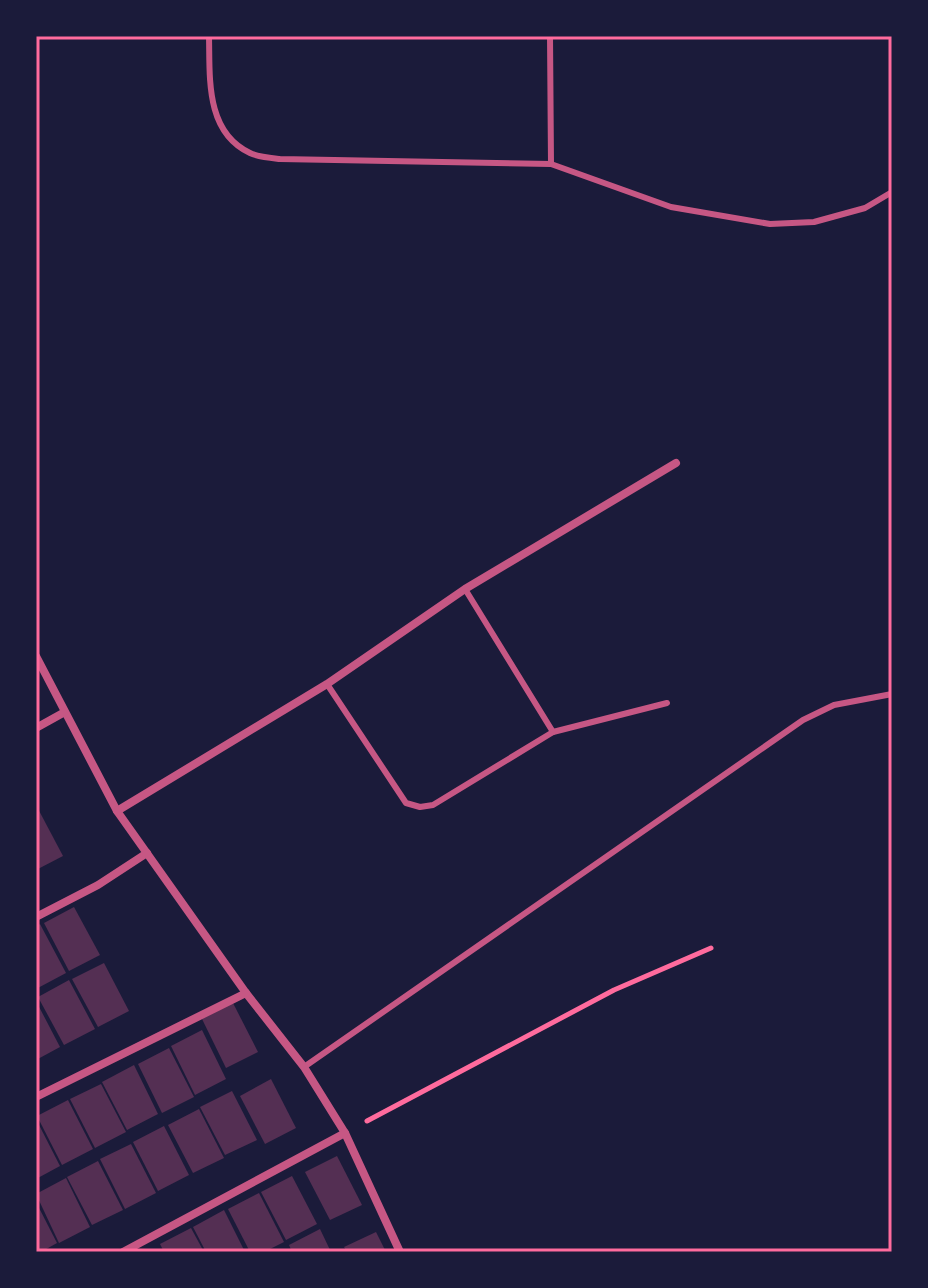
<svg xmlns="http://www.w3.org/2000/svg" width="928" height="1288" viewBox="0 0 928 1288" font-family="Spectral,serif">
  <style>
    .building { fill: #542f53 }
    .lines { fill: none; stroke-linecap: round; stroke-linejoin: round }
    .path { stroke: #ff6b9d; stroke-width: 5 }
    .service { stroke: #c65784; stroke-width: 6 }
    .minor { stroke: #c65784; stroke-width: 8 }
    .neatline { fill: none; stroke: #ff6b9d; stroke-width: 3 }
  </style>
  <rect width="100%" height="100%" fill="#1b1b3a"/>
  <!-- building -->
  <g class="building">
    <path d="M 36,805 L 63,856 L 36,870 Z"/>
    <path d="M 74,907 L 100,955 L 69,971 L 44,923 Z"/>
    <path d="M 40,924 L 66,973 L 36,989 L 36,927 Z"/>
    <path d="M 104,963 L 129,1011 L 98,1027 L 72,979 Z"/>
    <path d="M 69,980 L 95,1029 L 64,1045 L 38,997 Z"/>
    <path d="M 36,1001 L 60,1047 L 36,1060 Z"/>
    <path d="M 233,1003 L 258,1052 L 226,1068 L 202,1019 Z"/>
    <path d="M 202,1030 L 226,1079 L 195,1095 L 171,1046 Z"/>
    <path d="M 169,1048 L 194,1097 L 162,1113 L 138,1064 Z"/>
    <path d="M 134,1065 L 158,1114 L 127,1130 L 102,1082 Z"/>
    <path d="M 271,1079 L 296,1128 L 265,1144 L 240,1096 Z"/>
    <path d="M 101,1084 L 126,1132 L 95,1148 L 70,1099 Z"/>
    <path d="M 232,1091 L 257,1140 L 225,1155 L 200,1107 Z"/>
    <path d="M 68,1100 L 93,1149 L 62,1165 L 37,1116 Z"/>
    <path d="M 199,1109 L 224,1158 L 193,1173 L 168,1125 Z"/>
    <path d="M 36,1119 L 60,1166 L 36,1179 Z"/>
    <path d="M 164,1126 L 189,1175 L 158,1191 L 133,1142 Z"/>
    <path d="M 131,1144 L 156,1193 L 125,1209 L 100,1159 Z"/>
    <path d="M 337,1156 L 362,1205 L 330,1220 L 305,1172 Z"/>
    <path d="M 98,1161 L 123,1210 L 92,1225 L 67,1177 Z"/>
    <path d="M 292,1176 L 317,1224 L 286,1240 L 261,1192 Z"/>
    <path d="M 66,1178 L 90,1227 L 59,1243 L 36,1194 Z"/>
    <path d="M 259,1193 L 284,1242 L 264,1252 L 250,1252 L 228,1209 Z"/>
    <path d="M 36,1202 L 57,1243 L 41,1252 L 36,1252 Z"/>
    <path d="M 224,1210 L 245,1252 L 206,1252 L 193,1227 Z"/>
    <path d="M 191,1228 L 204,1252 L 164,1252 L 160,1244 Z"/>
    <path d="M 320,1229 L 331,1252 L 292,1252 L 289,1245 Z"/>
    <path d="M 376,1232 L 386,1252 L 347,1252 L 344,1247 Z"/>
  </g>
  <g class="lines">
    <!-- path -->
    <path class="path" d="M 367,1121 L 614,990 L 711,948"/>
    <!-- service -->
    <g class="service">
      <path d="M 209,36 C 210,77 205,132 250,153 C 258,157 271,158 280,159 L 551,164 L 671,207 L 770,224 L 814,222 L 865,208 L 892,192"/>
      <path d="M 550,36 L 551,164"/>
      <path d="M 465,589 L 553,732"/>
      <path d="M 327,684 L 406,803 L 420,807 L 433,805 L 553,732 L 667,703"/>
      <path d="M 304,1067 L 803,720 L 834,705 L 892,694"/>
    </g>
    <!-- minor -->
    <g class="minor">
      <path d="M 36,656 L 117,811 L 246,993 L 304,1067 L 345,1133 L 400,1252"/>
      <path d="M 36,728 L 63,713"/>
      <path d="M 117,811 L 327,684 L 465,589 L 676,463"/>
      <path d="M 36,917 L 98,885 L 147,853"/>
      <path d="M 36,1097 L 246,993"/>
      <path d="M 123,1252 L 345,1133"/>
    </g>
  </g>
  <!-- border -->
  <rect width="928" height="1288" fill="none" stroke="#1b1b3a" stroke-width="76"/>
  <rect x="38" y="38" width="852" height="1212" class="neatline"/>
</svg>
